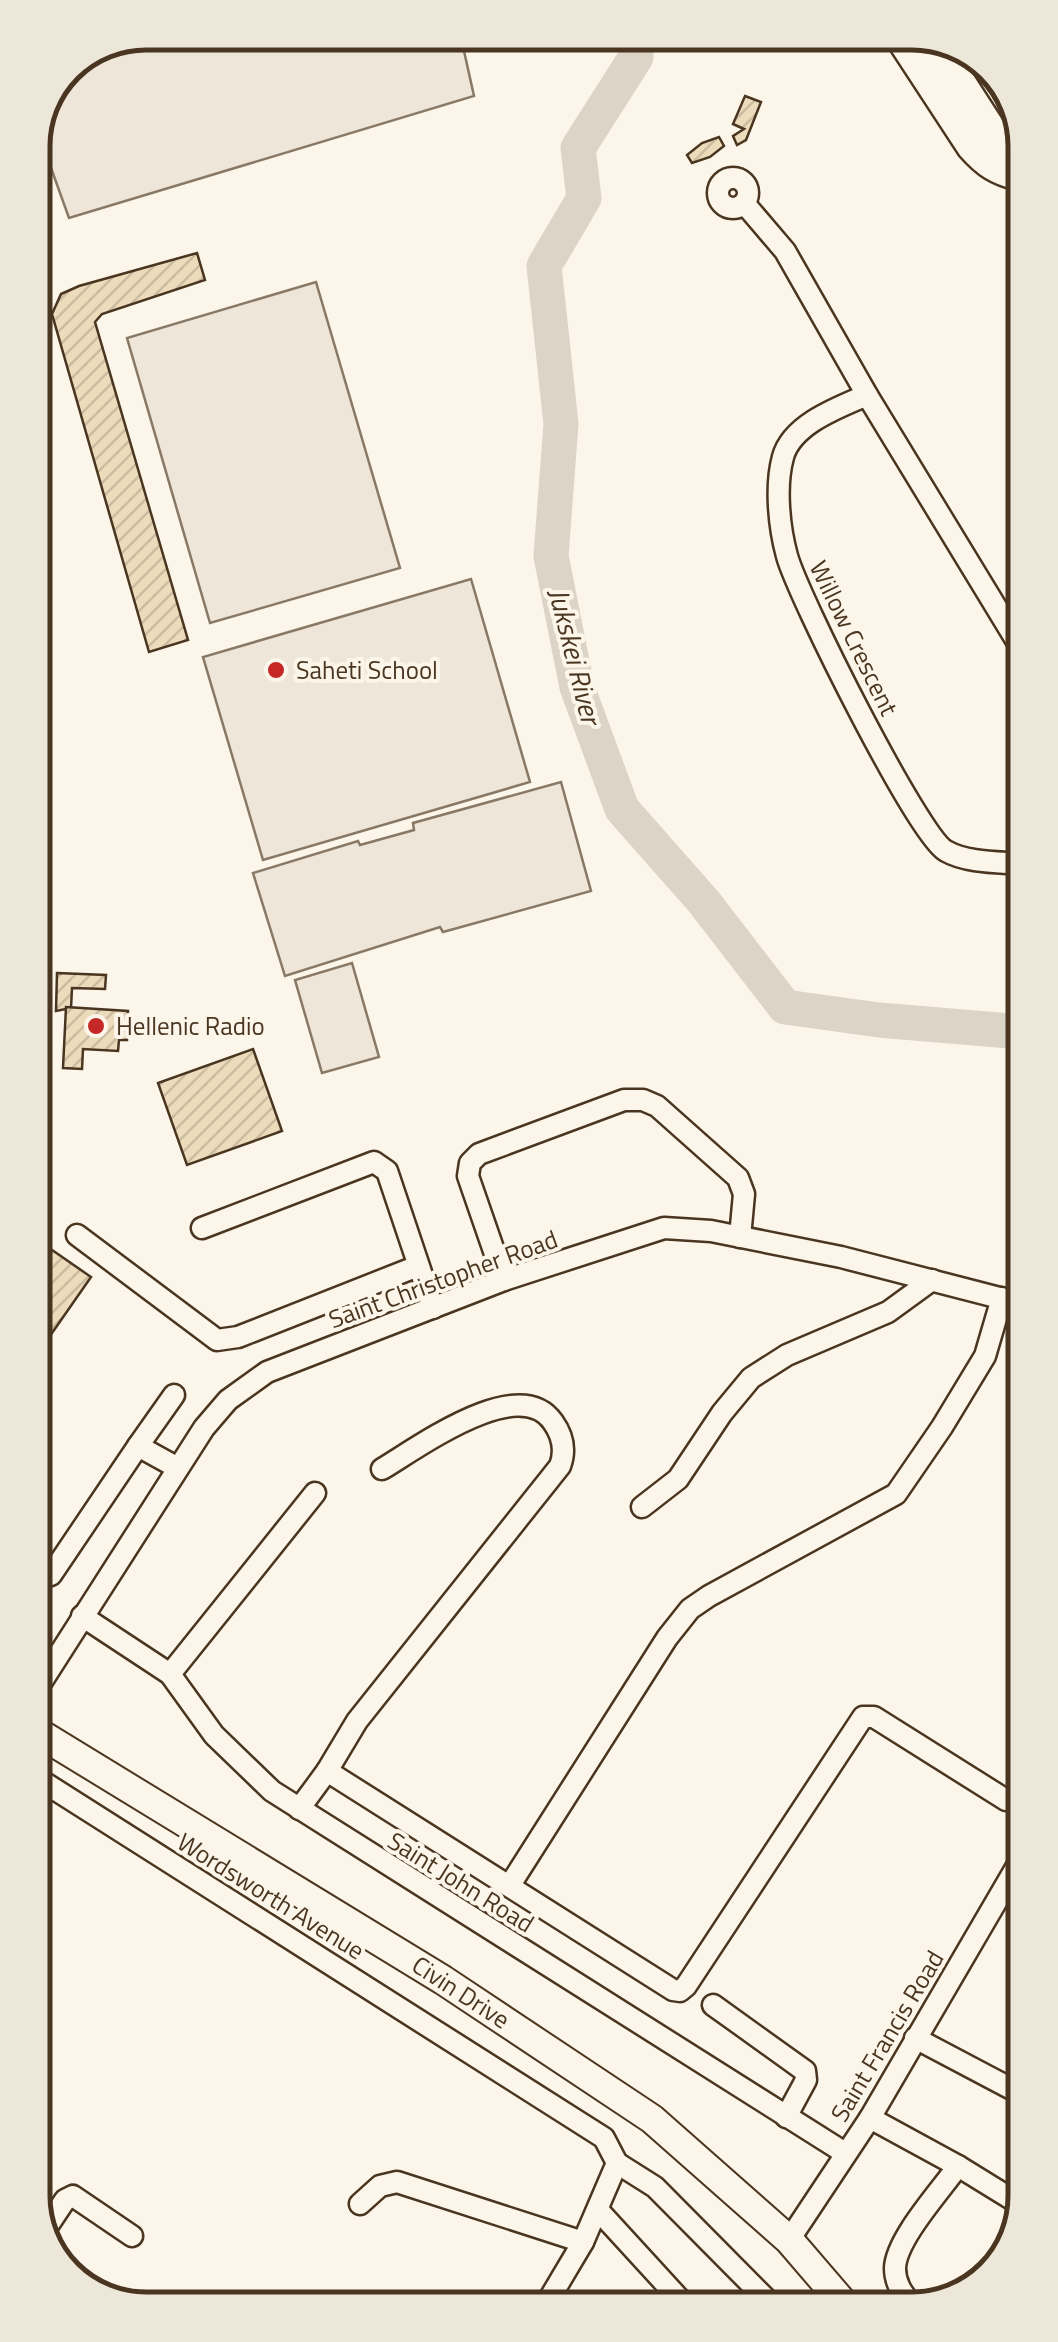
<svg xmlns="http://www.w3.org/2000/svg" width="1058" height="2342" viewBox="0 0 1058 2342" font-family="'Titillium Web',sans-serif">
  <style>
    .green { fill: #ede6d9; stroke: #887966; stroke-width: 2.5 }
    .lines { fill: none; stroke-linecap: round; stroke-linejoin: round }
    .river { stroke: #dcd4c6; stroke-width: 35 }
    .building { fill: url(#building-hatch); stroke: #4a3520; stroke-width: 2.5 }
    .minor-casing { stroke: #4a3520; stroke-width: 25 }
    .major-casing { stroke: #4a3520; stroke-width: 32 }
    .highway-casing { stroke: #4a3520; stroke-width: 35 }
    .minor { stroke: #fbf6e9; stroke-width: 20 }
    .major { stroke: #fbf6e9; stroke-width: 28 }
    .highway { stroke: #fbf6e9; stroke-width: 30 }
    .poi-dot { fill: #c62828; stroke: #fbf6e9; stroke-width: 4 }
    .labels { text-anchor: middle; stroke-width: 8; stroke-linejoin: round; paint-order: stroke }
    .street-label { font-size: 25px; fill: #4a3520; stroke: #fbf6e9 }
    .poi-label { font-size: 25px; fill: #4a3520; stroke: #fbf6e9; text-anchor: start }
    .water-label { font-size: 28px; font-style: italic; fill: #4a3520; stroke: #fbf6e9 }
    .rim { fill: none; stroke: #4a3520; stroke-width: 5 }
  </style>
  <defs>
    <pattern id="building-hatch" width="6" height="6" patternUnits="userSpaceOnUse" patternTransform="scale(2.5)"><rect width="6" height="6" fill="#ecdcbc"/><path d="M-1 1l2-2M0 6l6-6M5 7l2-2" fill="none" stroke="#ccbda1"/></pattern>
  </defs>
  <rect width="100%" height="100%" fill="#fbf6e9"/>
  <!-- green -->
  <g class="green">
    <path d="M 146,33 L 460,33 L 474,96 L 69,218 L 37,129 L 66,65 Z"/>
    <path d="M 316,282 L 400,568 L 210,623 L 127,338 Z"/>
    <path d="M 471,579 L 530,782 L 263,860 L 203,657 Z"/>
    <path d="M 561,782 L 591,891 L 443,932 L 440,927 L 285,976 L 253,873 L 358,841 L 360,845 L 414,830 L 413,823 Z"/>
    <path d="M 352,963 L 379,1057 L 322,1073 L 295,980 Z"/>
  </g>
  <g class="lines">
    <!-- river -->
    <path class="river" d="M 636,33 L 636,57 L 578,148 L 584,198 L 544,266 L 561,424 L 551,556 L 577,687 L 622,809 L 704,902 L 785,1007 L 879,1020 L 1022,1032"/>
  </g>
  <!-- building -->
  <g class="building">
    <path d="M 745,96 L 761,102 L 746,140 L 737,145 L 733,136 L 744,129 L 733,124 Z"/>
    <path d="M 719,137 L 724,146 L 710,157 L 692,163 L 687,155 L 702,143 Z"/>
    <path d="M 197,253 L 205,280 L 102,314 L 95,322 L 188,640 L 149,652 L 52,314 L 61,294 L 79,286 Z"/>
    <path d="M 57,973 L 106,975 L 105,989 L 72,988 L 71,1008 L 56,1011 Z"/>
    <path d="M 66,1007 L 128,1011 L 127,1040 L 119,1040 L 118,1051 L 83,1049 L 82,1069 L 63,1068 Z"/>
    <path d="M 253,1049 L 282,1131 L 187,1165 L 158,1083 Z"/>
    <path d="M 42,1243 L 91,1277 L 36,1356 L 36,1252 Z"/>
  </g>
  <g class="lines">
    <!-- minor casing -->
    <g class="minor-casing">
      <g id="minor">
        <circle cx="733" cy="193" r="15"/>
        <path d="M 744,203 L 785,251 L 867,395 L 1021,648"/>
        <path d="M 867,395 C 839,407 792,424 783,457 C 775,486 779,527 787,556 C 798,596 918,836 946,851 C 967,863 999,862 1022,864"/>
        <path d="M 202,1228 L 374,1162 L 387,1171 L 433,1308"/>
        <path d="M 77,1235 L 217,1340 L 238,1337 L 418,1266"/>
        <path d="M 504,1280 L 468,1176 L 470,1163 L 479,1154 L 624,1100 L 643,1100 L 657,1106 L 738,1178 L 744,1194 L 740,1237"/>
        <path d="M 138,1446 L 174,1395"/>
        <path d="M 382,1469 C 419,1447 519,1373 553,1422 C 563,1436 566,1450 560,1466 L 357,1721 L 327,1771 L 673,1990 L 680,1991 L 686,1986 L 863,1717 L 874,1717 L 1006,1800 L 1015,1799 L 1024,1788"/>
        <path d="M 642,1507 L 678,1479 L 722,1413 L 751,1378 L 787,1355 L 888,1312 L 932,1280"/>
        <path d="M 37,1579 L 51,1575 L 138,1446 L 178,1468"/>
        <path d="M 82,1616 L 170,1674 L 214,1735 L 272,1791 L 845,2153"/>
        <path d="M 170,1674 L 315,1493"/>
        <path d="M 37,1689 L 204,1428 L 228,1400 L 267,1372 L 504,1280 L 664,1228 L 711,1231 L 841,1257 L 1023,1304"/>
        <path d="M 37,1778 L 604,2138 L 617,2163"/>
        <path d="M 299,1809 L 327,1771"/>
        <path d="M 510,1885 L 667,1638 L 690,1609 L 709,1596 L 896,1494 L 942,1427 L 985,1356 L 1002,1298"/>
        <path d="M 713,2005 L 805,2071 L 806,2080 L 786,2117"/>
        <path d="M 915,2038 L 1025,2096"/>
        <path d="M 870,2118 L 958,2166 L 1023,2206"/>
        <path d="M 617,2163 L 655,2187 L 772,2305"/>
        <path d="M 360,2204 L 380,2186 L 397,2182 L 583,2242"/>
        <path d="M 598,2210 L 685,2305"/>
        <path d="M 41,2236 L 65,2200 L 73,2196 L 132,2236"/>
        <path d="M 789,2240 L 870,2118 L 1024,1854"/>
        <path d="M 911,2304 C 902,2293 895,2283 895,2268 C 896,2239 941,2190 958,2166"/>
        <path d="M 545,2306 L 583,2242 L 617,2163"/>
      </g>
    </g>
    <!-- major casing -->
    <g class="major-casing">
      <path id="major" d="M 37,1732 L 443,1980 L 652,2119 L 789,2240 L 844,2304"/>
    </g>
    <!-- highway casing -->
    <g class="highway-casing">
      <g id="highway">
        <path d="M 898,33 L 972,146 C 987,163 998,170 1019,175"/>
        <path d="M 930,36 L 1019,174"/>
      </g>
    </g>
    <!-- minor -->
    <use href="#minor" class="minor"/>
    <!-- major -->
    <use href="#major" class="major"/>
    <!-- highway -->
    <use href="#highway" class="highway"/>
  </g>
  <!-- markers -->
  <g class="poi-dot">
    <circle cx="276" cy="670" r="10"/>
    <circle cx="96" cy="1026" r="10"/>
  </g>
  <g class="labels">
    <!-- street labels -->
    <g class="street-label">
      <text transform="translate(854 638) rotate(64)" y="9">Willow Crescent</text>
      <text transform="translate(443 1279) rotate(-20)" y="9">Saint Christopher Road</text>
      <text transform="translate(461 1882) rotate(32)" y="9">Saint John Road</text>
      <text transform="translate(271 1896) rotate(32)" y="9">Wordsworth Avenue</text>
      <text transform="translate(461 1992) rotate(33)" y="9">Civin Drive</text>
      <text transform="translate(887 2036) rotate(-59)" y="9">Saint Francis Road</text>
    </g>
    <!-- poi labels -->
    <g class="poi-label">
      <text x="296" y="679">Saheti School</text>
      <text x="116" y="1035">Hellenic Radio</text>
    </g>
    <!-- water labels -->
    <g class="water-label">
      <text transform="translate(575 656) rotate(76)" y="10">Jukskei River</text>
    </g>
  </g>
  <!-- crop -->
  <path d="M0 0H1058V2342H0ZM146 50H912A96 96 0 0 1 1008 146V2196A96 96 0 0 1 912 2292H146A96 96 0 0 1 50 2196V146A96 96 0 0 1 146 50Z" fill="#ede7d9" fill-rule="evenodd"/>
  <path class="rim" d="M146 50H912A96 96 0 0 1 1008 146V2196A96 96 0 0 1 912 2292H146A96 96 0 0 1 50 2196V146A96 96 0 0 1 146 50Z"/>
</svg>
